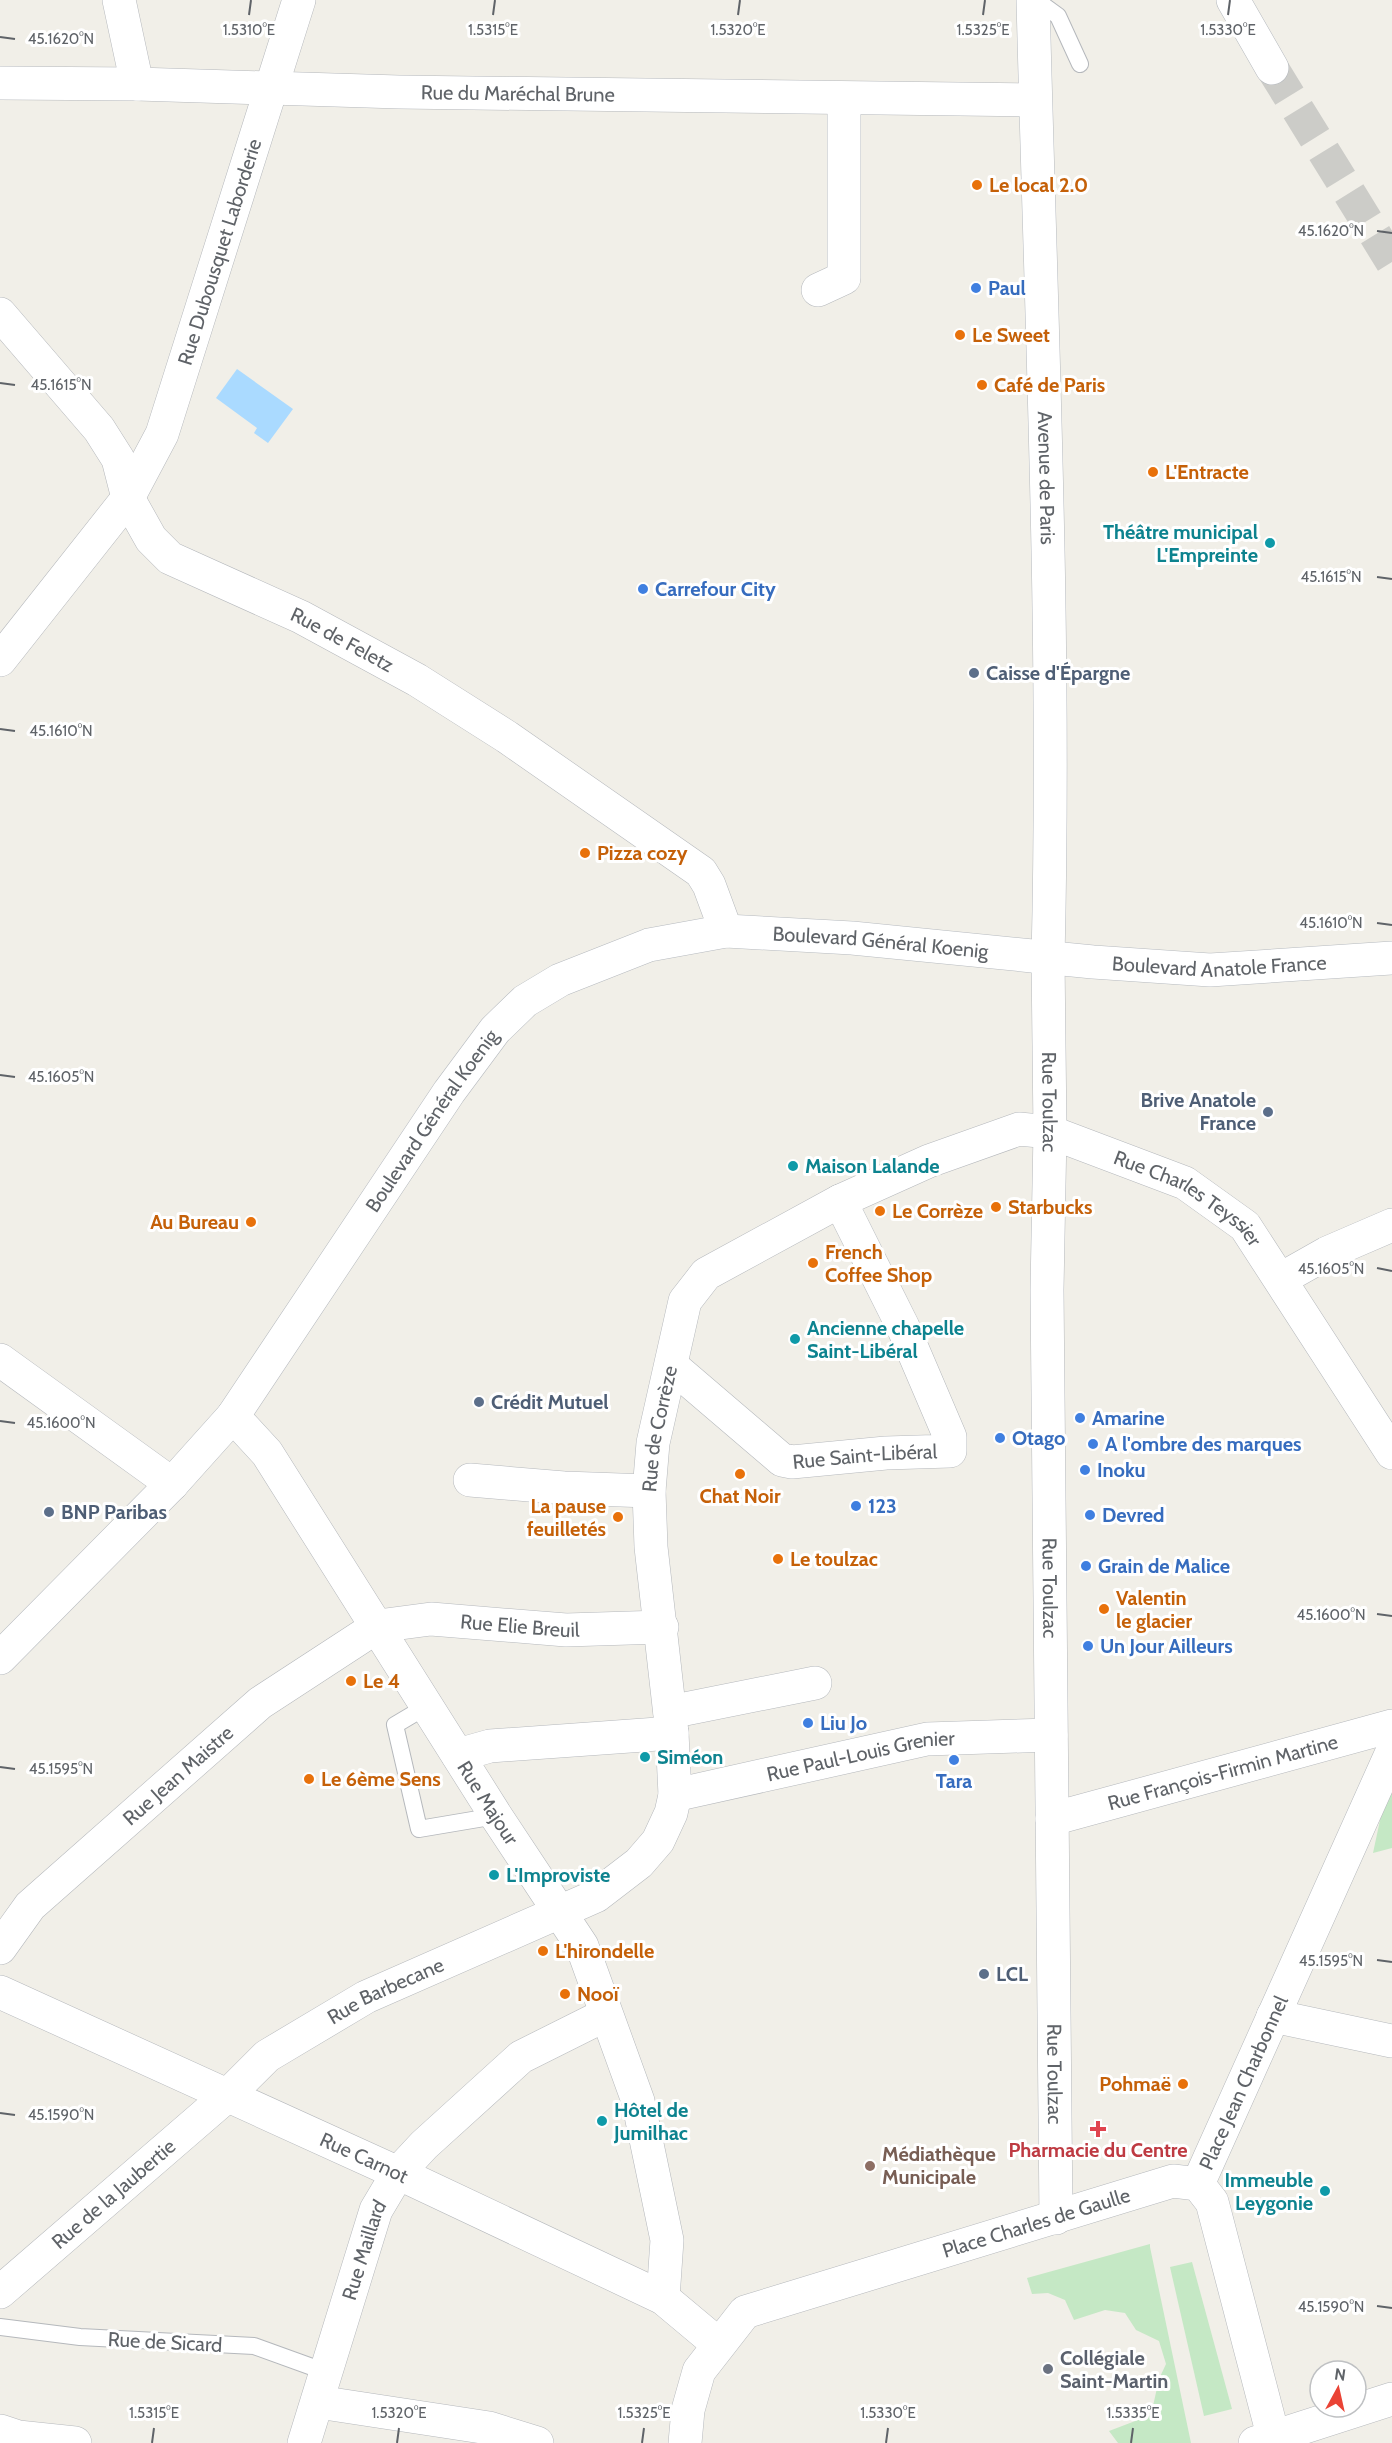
<svg xmlns="http://www.w3.org/2000/svg" width="1392" height="2443" viewBox="0 0 1392 2443" font-family="Cabin,sans-serif">
  <style>
    .green { fill: #c5e8c5 }
    .water { fill: #aadaff }
    .lines { fill: none; stroke-linecap: round; stroke-linejoin: round }
    .secondary-tunnel { stroke: #ccccc8; stroke-width: 33; stroke-dasharray: 33 16; stroke-linecap: butt }
    .lane-casing { stroke: #b5b8bc; stroke-width: 18 }
    .street-casing { stroke: #b5b8bc; stroke-width: 34 }
    .secondary-casing { stroke: #b6babf; stroke-width: 34 }
    .lane { stroke: #fff; stroke-width: 16 }
    .street { stroke: #fff; stroke-width: 33 }
    .secondary { stroke: #fff; stroke-width: 33 }
    .ticks { fill: none; stroke: #5f6368; stroke-width: 2 }
    .food-dot { fill: #e8710a; stroke: #fff; stroke-width: 2 }
    .shop-dot { fill: #3f7fe0; stroke: #fff; stroke-width: 2 }
    .culture-dot { fill: #0f9aa8; stroke: #fff; stroke-width: 2 }
    .service-dot { fill: #5c6f8a; stroke: #fff; stroke-width: 2 }
    .health-dot { fill: #e0444e; stroke: #fff; stroke-width: 2 }
    .education-dot { fill: #8d6e63; stroke: #fff; stroke-width: 2 }
    .worship-dot { fill: #6b7280; stroke: #fff; stroke-width: 2 }
    .labels { text-anchor: middle; stroke-width: 6; stroke-linejoin: round; paint-order: stroke }
    .street-label { font-size: 20px; fill: #5f6368; stroke: #fff }
    .food-label { font-size: 20px; font-weight: bold; fill: #c56008; stroke: #fff; text-anchor: start }
    .shop-label { font-size: 20px; font-weight: bold; fill: #366cbe; stroke: #fff; text-anchor: start }
    .culture-label { font-size: 20px; font-weight: bold; fill: #0d838f; stroke: #fff; text-anchor: start }
    .service-label { font-size: 20px; font-weight: bold; fill: #4e5e75; stroke: #fff; text-anchor: start }
    .health-label { font-size: 20px; font-weight: bold; fill: #be3a42; stroke: #fff }
    .education-label { font-size: 20px; font-weight: bold; fill: #785e54; stroke: #fff; text-anchor: start }
    .worship-label { font-size: 20px; font-weight: bold; fill: #5b616d; stroke: #fff; text-anchor: start }
    .ticks-label { font-size: 15px; text-anchor: middle; fill: #5f6368; stroke: #fff; stroke-width: 6; stroke-linejoin: round; paint-order: stroke }
  </style>
  <rect width="100%" height="100%" fill="#f1efe8"/>
  <!-- green -->
  <g class="green">
    <path d="M 1392,1764 L 1392,1848 L 1373,1853 Z"/>
    <path d="M 1150,2244 L 1150,2247 L 1191,2443 L 1118,2443 L 1109,2431 L 1151,2415 L 1159,2379 L 1166,2364 L 1159,2341 L 1136,2330 L 1125,2313 L 1105,2310 L 1074,2320 L 1065,2300 L 1048,2293 L 1032,2294 L 1027,2278 Z"/>
    <path d="M 1192,2262 L 1232,2409 L 1204,2416 L 1170,2267 Z"/>
  </g>
  <!-- water -->
  <path class="water" d="M 237,369 L 293,409 L 268,443 L 254,433 L 257,428 L 216,398 Z"/>
  <g class="lines">
    <!-- secondary-tunnel -->
    <path class="secondary-tunnel" d="M 1272,68 L 1392,262"/>
    <!-- lane casing -->
    <g class="lane-casing">
      <g id="lane">
        <path d="M 1036,0 L 1058,16 L 1080,64"/>
        <path d="M 427,1706 L 395,1725 L 419,1829 L 496,1816"/>
        <path d="M 0,2327 L 80,2337 L 254,2346 L 326,2372"/>
      </g>
    </g>
    <!-- street casing -->
    <g class="street-casing">
      <g id="street">
        <path d="M 119,0 L 137,84"/>
        <path id="s1" d="M 0,83 L 137,84 L 399,92 L 1035,100"/>
        <path d="M 818,290 L 844,278 L 844,100"/>
        <path id="s2" d="M 0,314 L 99,429 L 118,459 L 128,498 L 151,539 L 170,558 L 301,617 L 417,680 L 507,737 L 701,872 L 709,885 L 726,931"/>
        <path id="s3" d="M 0,660 L 128,498 L 162,434 L 299,0"/>
        <path id="s4" d="M 1048,958 L 1050,1132 L 1047,1290 L 1056,2218"/>
        <path d="M 1281,1279 L 1327,1253 L 1392,1225"/>
        <path d="M 0,1360 L 172,1484"/>
        <path id="s5" d="M 672,1366 L 782,1460 L 792,1462 L 886,1453 L 950,1451 L 950,1437 L 903,1327 L 840,1201"/>
        <path id="s6" d="M 233,1416 L 267,1453 L 496,1816 L 582,1946 L 638,2101 L 667,2240 L 663,2298"/>
        <path d="M 470,1480 L 564,1488 L 649,1491"/>
        <path d="M 670,1712 L 815,1683"/>
        <path d="M 458,1755 L 490,1746 L 672,1733"/>
        <path id="s7" d="M 675,1795 L 927,1739 L 1051,1735"/>
        <path id="s8" d="M 1052,1819 L 1392,1726"/>
        <path id="s9" d="M 0,1948 L 30,1906 L 260,1703 L 378,1626 L 431,1619 L 566,1630 L 662,1627"/>
        <path id="s10" d="M 0,1992 L 398,2173 L 663,2298 L 718,2344"/>
        <path d="M 1273,2016 L 1392,2041"/>
        <path id="s11" d="M 1198,2184 L 1392,1752"/>
        <path id="s12" d="M 0,2292 L 228,2095 L 267,2056 L 366,1997 L 596,1896 L 639,1863 L 658,1841 L 671,1813 L 675,1795 L 672,1733 L 651,1547 L 649,1491 L 653,1443 L 685,1301 L 706,1274 L 840,1201 L 929,1161 L 1019,1129 L 1050,1132 L 1185,1183 L 1245,1226 L 1392,1453"/>
        <path d="M 318,2402 L 489,2428 L 537,2443"/>
        <path d="M 0,2431 L 18,2437 L 75,2443"/>
        <path id="s13" d="M 304,2443 L 376,2210 L 398,2173 L 424,2145 L 521,2057 L 605,2015"/>
        <path id="s14" d="M 685,2443 L 688,2410 L 699,2371 L 745,2312 L 1173,2181 L 1198,2184 L 1212,2202 L 1275,2443"/>
        <path d="M 1255,2443 L 1392,2399"/>
      </g>
    </g>
    <!-- secondary casing -->
    <g class="secondary-casing">
      <g id="secondary">
        <path id="s15" d="M 1033,0 C 1041,319 1056,639 1048,958"/>
        <path d="M 1233,0 L 1272,68"/>
        <path id="s16" d="M 0,1658 L 172,1484 L 233,1416 L 449,1092 L 495,1030 L 525,1001 L 560,980 L 649,945 L 726,931 L 852,938 L 1093,962 L 1210,970 L 1392,958"/>
      </g>
    </g>
    <!-- lane -->
    <use href="#lane" class="lane"/>
    <!-- street -->
    <use href="#street" class="street"/>
    <!-- secondary -->
    <use href="#secondary" class="secondary"/>
  </g>
  <!-- ticks -->
  <path class="ticks" d="M 249,15 L 251,0M 493,15 L 495,0M 738,15 L 740,0M 983,15 L 985,0M 1228,15 L 1230,0M 0,37 L 15,39M 1377,231 L 1392,233M 0,383 L 15,385M 1377,577 L 1392,579M 0,729 L 15,731M 1377,923 L 1392,925M 0,1075 L 15,1077M 1377,1268 L 1392,1271M 0,1421 L 15,1423M 1377,1614 L 1392,1616M 0,1767 L 15,1769M 1377,1960 L 1392,1962M 0,2113 L 15,2115M 1377,2306 L 1392,2308M 152,2443 L 154,2428M 397,2443 L 399,2428M 642,2443 L 644,2428M 886,2443 L 888,2428M 1131,2443 L 1133,2428"/>
  <!-- markers -->
  <g class="food-dot">
    <circle cx="977" cy="185" r="6"/>
    <circle cx="960" cy="335" r="6"/>
    <circle cx="982" cy="385" r="6"/>
    <circle cx="1153" cy="472" r="6"/>
    <circle cx="585" cy="853" r="6"/>
    <circle cx="996" cy="1207" r="6"/>
    <circle cx="880" cy="1211" r="6"/>
    <circle cx="251" cy="1222" r="6"/>
    <circle cx="813" cy="1263" r="6"/>
    <circle cx="740" cy="1474" r="6"/>
    <circle cx="618" cy="1517" r="6"/>
    <circle cx="778" cy="1559" r="6"/>
    <circle cx="1104" cy="1609" r="6"/>
    <circle cx="351" cy="1681" r="6"/>
    <circle cx="309" cy="1779" r="6"/>
    <circle cx="543" cy="1951" r="6"/>
    <circle cx="565" cy="1994" r="6"/>
    <circle cx="1183" cy="2084" r="6"/>
  </g>
  <g class="shop-dot">
    <circle cx="976" cy="288" r="6"/>
    <circle cx="643" cy="589" r="6"/>
    <circle cx="1080" cy="1418" r="6"/>
    <circle cx="1000" cy="1438" r="6"/>
    <circle cx="1093" cy="1444" r="6"/>
    <circle cx="1085" cy="1470" r="6"/>
    <circle cx="856" cy="1506" r="6"/>
    <circle cx="1090" cy="1515" r="6"/>
    <circle cx="1086" cy="1566" r="6"/>
    <circle cx="1088" cy="1646" r="6"/>
    <circle cx="808" cy="1723" r="6"/>
    <circle cx="954" cy="1760" r="6"/>
  </g>
  <g class="culture-dot">
    <circle cx="1270" cy="543" r="6"/>
    <circle cx="793" cy="1166" r="6"/>
    <circle cx="795" cy="1339" r="6"/>
    <circle cx="645" cy="1757" r="6"/>
    <circle cx="494" cy="1875" r="6"/>
    <circle cx="602" cy="2121" r="6"/>
    <circle cx="1325" cy="2191" r="6"/>
  </g>
  <g class="service-dot">
    <circle cx="974" cy="673" r="6"/>
    <circle cx="1268" cy="1112" r="6"/>
    <circle cx="479" cy="1402" r="6"/>
    <circle cx="49" cy="1512" r="6"/>
    <circle cx="984" cy="1974" r="6"/>
  </g>
  <path class="health-dot" d="M1095 2120h6v6h6v6h-6v6h-6v-6h-6v-6h6z"/>
  <circle class="education-dot" cx="870" cy="2166" r="6"/>
  <circle class="worship-dot" cx="1048" cy="2369" r="6"/>
  <g class="labels">
    <!-- street labels -->
    <g class="street-label">
      <text dy="7" stroke="none"><textPath href="#s1" startOffset="518">Rue du Maréchal Brune</textPath></text>
      <text dy="7" stroke="none"><textPath href="#s3" startOffset="470">Rue Dubousquet Laborderie</textPath></text>
      <text dy="7" stroke="none"><textPath href="#s15" startOffset="478">Avenue de Paris</textPath></text>
      <text dy="7" stroke="none"><textPath href="#s2" startOffset="492">Rue de Feletz</textPath></text>
      <text dy="7" stroke="none"><textPath href="#s16" startOffset="1214">Boulevard Général Koenig</textPath></text>
      <text dy="7" stroke="none"><textPath href="#s16" startOffset="1554">Boulevard Anatole France</textPath></text>
      <text dy="7" stroke="none"><textPath href="#s4" startOffset="144">Rue Toulzac</textPath></text>
      <text dy="7" stroke="none"><textPath href="#s16" startOffset="692">Boulevard Général Koenig</textPath></text>
      <text dy="7" stroke="none"><textPath href="#s12" startOffset="1920">Rue Charles Teyssier</textPath></text>
      <text dy="7" stroke="none"><textPath href="#s12" startOffset="1224">Rue de Corrèze</textPath></text>
      <text dy="7" stroke="none"><textPath href="#s5" startOffset="228">Rue Saint-Libéral</textPath></text>
      <text dy="7" stroke="none"><textPath href="#s4" startOffset="630">Rue Toulzac</textPath></text>
      <text dy="7" stroke="none"><textPath href="#s9" startOffset="642">Rue Elie Breuil</textPath></text>
      <text dy="7" stroke="none"><textPath href="#s7" startOffset="190">Rue Paul-Louis Grenier</textPath></text>
      <text dy="7" stroke="none"><textPath href="#s8" startOffset="177">Rue François-Firmin Martine</textPath></text>
      <text dy="7" stroke="none"><textPath href="#s9" startOffset="249">Rue Jean Maistre</textPath></text>
      <text dy="7" stroke="none"><textPath href="#s6" startOffset="464">Rue Majour</textPath></text>
      <text dy="7" stroke="none"><textPath href="#s12" startOffset="492">Rue Barbecane</textPath></text>
      <text dy="7" stroke="none"><textPath href="#s4" startOffset="1116">Rue Toulzac</textPath></text>
      <text dy="7" stroke="none"><textPath href="#s11" startOffset="111">Place Jean Charbonnel</textPath></text>
      <text dy="7" stroke="none"><textPath href="#s10" startOffset="400">Rue Carnot</textPath></text>
      <text dy="7" stroke="none"><textPath href="#s12" startOffset="150">Rue de la Jaubertie</textPath></text>
      <text dy="7" stroke="none"><textPath href="#s14" startOffset="453">Place Charles de Gaulle</textPath></text>
      <text dy="7" stroke="none"><textPath href="#s13" startOffset="202">Rue Maillard</textPath></text>
      <text transform="translate(165 2342) rotate(3)" y="7">Rue de Sicard</text>
    </g>
    <!-- food labels -->
    <g class="food-label">
      <text x="989" y="192">Le local 2.0</text>
      <text x="972" y="342">Le Sweet</text>
      <text x="994" y="392">Café de Paris</text>
      <text x="1165" y="479">L'Entracte</text>
      <text x="597" y="860">Pizza cozy</text>
      <text x="1008" y="1214">Starbucks</text>
      <text x="892" y="1218">Le Corrèze</text>
      <text x="239" y="1229" text-anchor="end">Au Bureau</text>
      <text x="825" y="1259">French<tspan x="825" dy="23">Coffee Shop</tspan></text>
      <text x="740" y="1503" text-anchor="middle">Chat Noir</text>
      <text x="606" y="1513" text-anchor="end">La pause<tspan x="606" dy="23">feuilletés</tspan></text>
      <text x="790" y="1566">Le toulzac</text>
      <text x="1116" y="1605">Valentin<tspan x="1116" dy="23">le glacier</tspan></text>
      <text x="363" y="1688">Le 4</text>
      <text x="321" y="1786">Le 6ème Sens</text>
      <text x="555" y="1958">L'hirondelle</text>
      <text x="577" y="2001">Nooï</text>
      <text x="1171" y="2091" text-anchor="end">Pohmaë</text>
    </g>
    <!-- shop labels -->
    <g class="shop-label">
      <text x="988" y="295">Paul</text>
      <text x="655" y="596">Carrefour City</text>
      <text x="1092" y="1425">Amarine</text>
      <text x="1012" y="1445">Otago</text>
      <text x="1105" y="1451">A l'ombre des marques</text>
      <text x="1097" y="1477">Inoku</text>
      <text x="868" y="1513">123</text>
      <text x="1102" y="1522">Devred</text>
      <text x="1098" y="1573">Grain de Malice</text>
      <text x="1100" y="1653">Un Jour Ailleurs</text>
      <text x="820" y="1730">Liu Jo</text>
      <text x="954" y="1788" text-anchor="middle">Tara</text>
    </g>
    <!-- culture labels -->
    <g class="culture-label">
      <text x="1258" y="539" text-anchor="end">Théâtre municipal<tspan x="1258" dy="23">L'Empreinte</tspan></text>
      <text x="805" y="1173">Maison Lalande</text>
      <text x="807" y="1335">Ancienne chapelle<tspan x="807" dy="23">Saint-Libéral</tspan></text>
      <text x="657" y="1764">Siméon</text>
      <text x="506" y="1882">L'Improviste</text>
      <text x="614" y="2117">Hôtel de<tspan x="614" dy="23">Jumilhac</tspan></text>
      <text x="1313" y="2187" text-anchor="end">Immeuble<tspan x="1313" dy="23">Leygonie</tspan></text>
    </g>
    <!-- service labels -->
    <g class="service-label">
      <text x="986" y="680">Caisse d'Épargne</text>
      <text x="1256" y="1107" text-anchor="end">Brive Anatole<tspan x="1256" dy="23">France</tspan></text>
      <text x="491" y="1409">Crédit Mutuel</text>
      <text x="61" y="1519">BNP Paribas</text>
      <text x="996" y="1981">LCL</text>
    </g>
    <!-- health labels -->
    <g class="health-label">
      <text x="1098" y="2157">Pharmacie du Centre</text>
    </g>
    <!-- education labels -->
    <g class="education-label">
      <text x="882" y="2161">Médiathèque<tspan x="882" dy="23">Municipale</tspan></text>
    </g>
    <!-- worship labels -->
    <g class="worship-label">
      <text x="1060" y="2365">Collégiale<tspan x="1060" dy="23">Saint-Martin</tspan></text>
    </g>
  </g>
  <g class="ticks-label">
    <text x="249" y="35">1.5310°E</text>
    <text x="493" y="35">1.5315°E</text>
    <text x="738" y="35">1.5320°E</text>
    <text x="983" y="35">1.5325°E</text>
    <text x="1228" y="35">1.5330°E</text>
    <text x="61" y="44">45.1620°N</text>
    <text x="1331" y="236">45.1620°N</text>
    <text x="61" y="390">45.1615°N</text>
    <text x="1331" y="582">45.1615°N</text>
    <text x="61" y="736">45.1610°N</text>
    <text x="1331" y="928">45.1610°N</text>
    <text x="61" y="1082">45.1605°N</text>
    <text x="1331" y="1274">45.1605°N</text>
    <text x="61" y="1428">45.1600°N</text>
    <text x="1331" y="1620">45.1600°N</text>
    <text x="61" y="1774">45.1595°N</text>
    <text x="1331" y="1966">45.1595°N</text>
    <text x="61" y="2120">45.1590°N</text>
    <text x="1331" y="2312">45.1590°N</text>
    <text x="154" y="2418">1.5315°E</text>
    <text x="399" y="2418">1.5320°E</text>
    <text x="644" y="2418">1.5325°E</text>
    <text x="888" y="2418">1.5330°E</text>
    <text x="1133" y="2418">1.5335°E</text>
  </g>
  <!-- north arrow -->
  <g transform="translate(1338 2389) rotate(8)"><circle r="28" fill="#ffffff" stroke="#bfc1c3" stroke-width="1.5"/>
  <path d="M0-4.5L10 22L0 15L-10 22Z" fill="#ea4335"/>
  <text y="-9" font-size="16" font-weight="bold" text-anchor="middle" fill="#5f6368">N</text>
  </g>
</svg>
